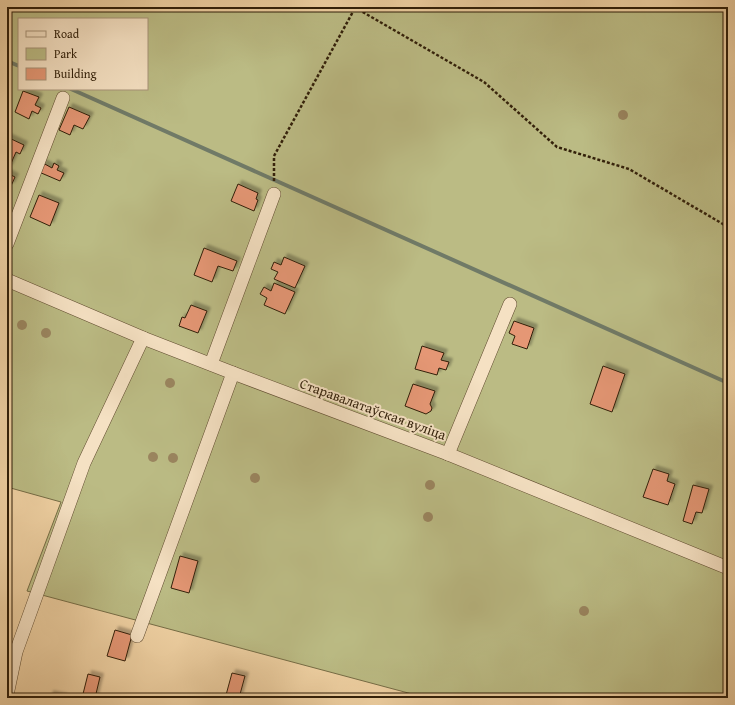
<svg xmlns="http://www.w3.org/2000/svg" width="735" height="705" viewBox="0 0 735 705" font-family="'Gentium Book Plus',serif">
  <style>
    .green { fill: #bbbb84; stroke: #766d46; fill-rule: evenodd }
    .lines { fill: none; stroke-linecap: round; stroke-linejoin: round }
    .stream { stroke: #707a67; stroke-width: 4 }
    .building { fill: #e59774; stroke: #311f09; filter: url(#shadow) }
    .minor-casing { stroke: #604c30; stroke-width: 14 }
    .path { stroke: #311f09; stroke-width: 2.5; stroke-dasharray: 3 2; stroke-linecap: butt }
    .minor { stroke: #f5e1c3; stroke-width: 13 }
    .tree { fill: #9a855f }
    .labels { text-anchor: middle; stroke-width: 4; stroke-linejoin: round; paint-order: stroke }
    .street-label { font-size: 14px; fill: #311f09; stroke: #f5e1c3 }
  </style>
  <defs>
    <filter id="shadow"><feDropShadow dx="3.5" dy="-3.5" stdDeviation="1" flood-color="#0004"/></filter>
  </defs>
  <rect width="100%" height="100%" fill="#efd1a3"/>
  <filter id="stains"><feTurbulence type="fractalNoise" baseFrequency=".005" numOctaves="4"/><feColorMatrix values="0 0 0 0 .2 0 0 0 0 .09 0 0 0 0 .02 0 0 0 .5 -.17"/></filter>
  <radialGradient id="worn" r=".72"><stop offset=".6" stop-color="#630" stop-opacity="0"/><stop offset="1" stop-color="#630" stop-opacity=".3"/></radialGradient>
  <!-- green -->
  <path class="green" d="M 7,7 L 728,7 L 728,698 L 427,698 L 27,591 L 61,502 L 7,487 ZM 19,19 L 147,19 L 147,89 L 19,89 Z"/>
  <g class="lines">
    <!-- stream -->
    <g class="stream">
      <path d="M 7,61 L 19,66"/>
      <path d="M 71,89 L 728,383"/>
    </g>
  </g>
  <!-- building -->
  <g class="building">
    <path d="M 23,91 L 39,97 L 35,105 L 41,108 L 38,114 L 32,111 L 29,119 L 15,112 Z"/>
    <path d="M 69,107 L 90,116 L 83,129 L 74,125 L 70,135 L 59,130 Z"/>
    <path d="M 7,137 L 24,145 L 20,154 L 16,152 L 9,168 L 7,167 Z"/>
    <path d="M 43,163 L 52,168 L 54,163 L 59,166 L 57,170 L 64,173 L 60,181 L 39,172 Z"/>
    <path d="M 7,173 L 15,177 L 11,186 L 7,184 Z"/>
    <path d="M 238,184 L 258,193 L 256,199 L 258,200 L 254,211 L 231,201 Z"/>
    <path d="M 39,195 L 59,203 L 50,226 L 30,217 Z"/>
    <path d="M 204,248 L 237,261 L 233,271 L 218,266 L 212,282 L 194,275 Z"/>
    <path d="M 284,257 L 305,266 L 295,288 L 274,279 L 278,272 L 271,269 L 274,262 L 281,265 Z"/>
    <path d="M 274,283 L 295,292 L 285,314 L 264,305 L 267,298 L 260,294 L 264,287 L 271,291 Z"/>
    <path d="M 191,305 L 207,311 L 198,333 L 179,326 L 182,317 L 185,318 Z"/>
    <path d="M 514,321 L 534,328 L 527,349 L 512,344 L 515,336 L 509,333 Z"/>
    <path d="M 422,346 L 444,353 L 441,360 L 449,362 L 446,370 L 439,368 L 437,375 L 415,369 Z"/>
    <path d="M 603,366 L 625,374 L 612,412 L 590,404 Z"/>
    <path d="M 413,384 L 435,391 L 430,404 L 432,408 L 431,411 L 426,414 L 405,406 Z"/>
    <path d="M 653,469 L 669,474 L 667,481 L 675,484 L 668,505 L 643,497 Z"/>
    <path d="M 693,485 L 709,489 L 702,513 L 696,512 L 692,524 L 683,521 Z"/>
    <path d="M 180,556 L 198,561 L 189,593 L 171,588 Z"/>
    <path d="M 115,630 L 132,635 L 125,661 L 107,656 Z"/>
    <path d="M 232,673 L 245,676 L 239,698 L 226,695 Z"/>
    <path d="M 88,674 L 100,677 L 95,698 L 82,698 Z"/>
    <path d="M 50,694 L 64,697 L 64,698 L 49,698 Z"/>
  </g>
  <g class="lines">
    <!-- minor casing -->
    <g class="minor-casing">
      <g id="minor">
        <path d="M 7,244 L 63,98"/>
        <path d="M 7,280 L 143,338 L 233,373 L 448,454 L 728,568"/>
        <path d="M 211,364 L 274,194"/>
        <path d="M 448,454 L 510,304"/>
        <path d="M 137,636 L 233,373"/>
        <path d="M 7,695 L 16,652 L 84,463 L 143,338"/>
      </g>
    </g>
    <!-- path -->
    <g class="path">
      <path d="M 354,7 L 484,82 L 557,147 L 629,169 L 728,227"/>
      <path d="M 274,181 L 274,156 L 355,8"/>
    </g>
    <!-- minor -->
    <use href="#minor" class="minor"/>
  </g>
  <!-- trees -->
  <g class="tree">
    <circle cx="623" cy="115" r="5"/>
    <circle cx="22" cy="325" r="5"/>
    <circle cx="46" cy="333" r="5"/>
    <circle cx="170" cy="383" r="5"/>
    <circle cx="153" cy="457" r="5"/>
    <circle cx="173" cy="458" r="5"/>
    <circle cx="255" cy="478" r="5"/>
    <circle cx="430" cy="485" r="5"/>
    <circle cx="428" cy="517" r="5"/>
    <circle cx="584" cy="611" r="5"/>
  </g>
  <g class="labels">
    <!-- street labels -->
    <g class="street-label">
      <text transform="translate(373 409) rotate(20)" y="5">Старавалатаўская вуліца</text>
    </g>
  </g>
  <!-- margin -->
  <rect width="735" height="705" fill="none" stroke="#efd1a3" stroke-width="24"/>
  <rect x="8" y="8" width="719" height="689" fill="none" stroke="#311f09" stroke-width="2"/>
  <rect x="12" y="12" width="711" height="681" fill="none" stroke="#311f09"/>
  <!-- legend -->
  <rect x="18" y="18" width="130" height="72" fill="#f5e1c3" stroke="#a79379"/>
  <rect x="26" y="31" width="20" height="6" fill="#f5e1c3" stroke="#a79379"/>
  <text x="54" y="38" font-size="12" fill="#311f09">Road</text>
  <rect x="26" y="48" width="20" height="12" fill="#bbbb84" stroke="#a79379"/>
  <text x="54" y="58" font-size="12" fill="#311f09">Park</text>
  <rect x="26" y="68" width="20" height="12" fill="#e59774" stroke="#a79379"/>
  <text x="54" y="78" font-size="12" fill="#311f09">Building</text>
  <rect width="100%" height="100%" filter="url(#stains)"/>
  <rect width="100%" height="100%" fill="url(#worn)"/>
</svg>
